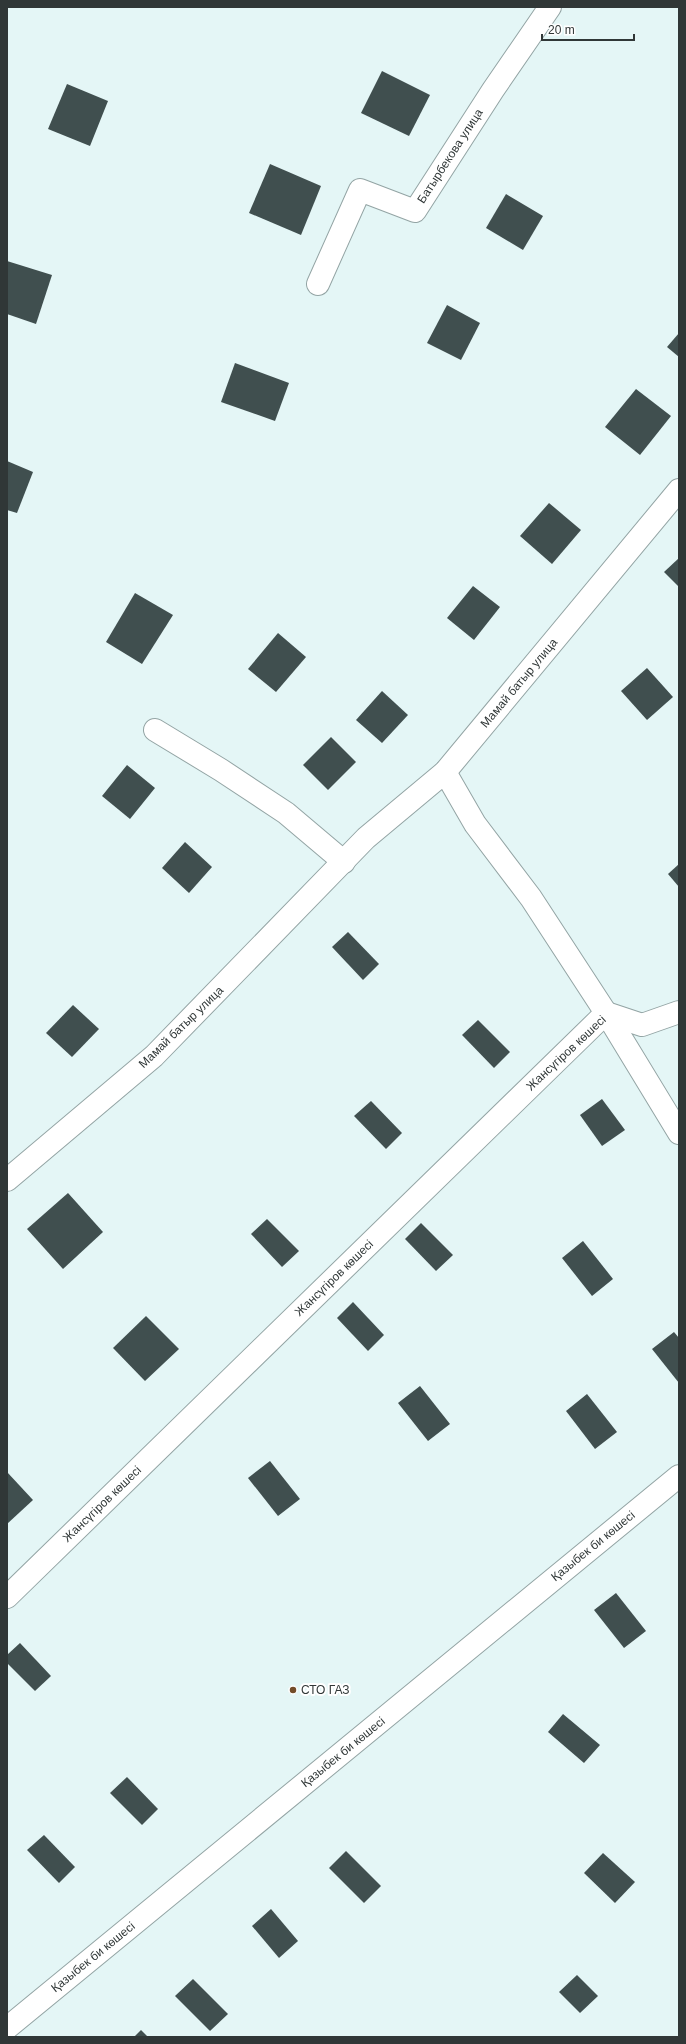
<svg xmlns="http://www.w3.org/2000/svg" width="686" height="2044" viewBox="0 0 686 2044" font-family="Helvetica,sans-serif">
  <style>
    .building { fill: #404f4f }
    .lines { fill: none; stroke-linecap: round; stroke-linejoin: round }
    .minor-casing { stroke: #93a4a4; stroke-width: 24 }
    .major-casing { stroke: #93a4a4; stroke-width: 24 }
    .minor { stroke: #fff; stroke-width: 22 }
    .major { stroke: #fff; stroke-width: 22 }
    .poi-dot { fill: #734c29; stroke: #fff; stroke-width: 1.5 }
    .labels { text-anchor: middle; stroke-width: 4; stroke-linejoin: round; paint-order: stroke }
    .street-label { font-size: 12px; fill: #303737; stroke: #fff }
    .poi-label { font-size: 12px; fill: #303737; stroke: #fff; text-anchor: start }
  </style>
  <rect width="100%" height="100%" fill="#e4f6f6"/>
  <!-- building -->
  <g class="building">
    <path d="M 382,71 L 430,95 L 409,136 L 361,113 Z"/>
    <path d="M 67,84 L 108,101 L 90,146 L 48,129 Z"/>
    <path d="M 270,164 L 321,186 L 301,235 L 249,213 Z"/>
    <path d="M 506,194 L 543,216 L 523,250 L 486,228 Z"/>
    <path d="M 7,261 L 52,275 L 36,324 L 7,314 Z"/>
    <path d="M 447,305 L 480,323 L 461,360 L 427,343 Z"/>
    <path d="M 679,333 L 679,357 L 667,347 Z"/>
    <path d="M 235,363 L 289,383 L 275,421 L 221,402 Z"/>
    <path d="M 636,389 L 671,416 L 640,455 L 605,427 Z"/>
    <path d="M 7,461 L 33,472 L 17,513 L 7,510 Z"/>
    <path d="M 549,503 L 581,530 L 552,564 L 520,536 Z"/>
    <path d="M 679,558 L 679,587 L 664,572 Z"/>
    <path d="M 473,586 L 500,607 L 474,640 L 447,618 Z"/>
    <path d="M 135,593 L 173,615 L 142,664 L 106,642 Z"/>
    <path d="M 278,633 L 306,657 L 276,692 L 248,669 Z"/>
    <path d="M 647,668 L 673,697 L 647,720 L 621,691 Z"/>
    <path d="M 382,691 L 408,715 L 382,743 L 356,720 Z"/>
    <path d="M 331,737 L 356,762 L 328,790 L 303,765 Z"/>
    <path d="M 127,765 L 155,788 L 130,819 L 102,796 Z"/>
    <path d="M 185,842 L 212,867 L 189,893 L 162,868 Z"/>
    <path d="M 679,864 L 679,887 L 668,874 Z"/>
    <path d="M 348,932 L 379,964 L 363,980 L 332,947 Z"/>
    <path d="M 73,1005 L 99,1029 L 72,1057 L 46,1033 Z"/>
    <path d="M 478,1020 L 510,1052 L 494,1068 L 462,1035 Z"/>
    <path d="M 602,1099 L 625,1130 L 602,1146 L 580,1115 Z"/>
    <path d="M 371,1101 L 402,1133 L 386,1149 L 354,1116 Z"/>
    <path d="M 68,1193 L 103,1232 L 63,1269 L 27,1229 Z"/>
    <path d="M 267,1219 L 299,1251 L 282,1267 L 251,1234 Z"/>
    <path d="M 421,1223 L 453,1255 L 436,1271 L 405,1239 Z"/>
    <path d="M 583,1241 L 613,1279 L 592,1296 L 562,1258 Z"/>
    <path d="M 353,1302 L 384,1335 L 368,1351 L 337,1318 Z"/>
    <path d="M 146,1316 L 179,1349 L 145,1381 L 113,1348 Z"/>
    <path d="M 674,1332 L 679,1338 L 679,1383 L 652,1349 Z"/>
    <path d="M 420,1386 L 450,1424 L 428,1441 L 398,1403 Z"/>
    <path d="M 587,1394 L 617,1432 L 595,1449 L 566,1411 Z"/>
    <path d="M 270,1461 L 300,1499 L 278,1516 L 248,1478 Z"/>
    <path d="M 7,1472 L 33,1500 L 7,1524 Z"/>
    <path d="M 616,1593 L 646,1631 L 624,1648 L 594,1610 Z"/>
    <path d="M 20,1643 L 51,1676 L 35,1691 L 7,1663 L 7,1655 Z"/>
    <path d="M 563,1714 L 600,1745 L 584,1763 L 548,1732 Z"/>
    <path d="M 127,1777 L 158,1809 L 142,1825 L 110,1793 Z"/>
    <path d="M 44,1835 L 75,1867 L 59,1883 L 27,1850 Z"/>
    <path d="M 346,1851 L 381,1886 L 364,1903 L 329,1868 Z"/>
    <path d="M 603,1853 L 635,1882 L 615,1903 L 584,1873 Z"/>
    <path d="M 271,1909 L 298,1941 L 279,1958 L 252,1926 Z"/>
    <path d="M 577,1975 L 598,1996 L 580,2013 L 559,1992 Z"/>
    <path d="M 193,1979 L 228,2014 L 210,2031 L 175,1996 Z"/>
    <path d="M 141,2030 L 148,2037 L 134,2037 Z"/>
  </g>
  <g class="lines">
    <!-- minor casing -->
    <g class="minor-casing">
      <g id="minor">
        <path d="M 318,284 L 360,190 L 415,211 L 493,90 L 550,7"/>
        <path d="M 155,730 L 221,770 L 286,813 L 344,862"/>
        <path d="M 445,772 L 475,824 L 531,898 L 606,1013 L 679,1133"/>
        <path d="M 7,1180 L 154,1056 L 366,838 L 445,772 L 679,490"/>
        <path d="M 7,1597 L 606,1013 L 642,1025 L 679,1012"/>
      </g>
    </g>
    <!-- major casing -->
    <g class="major-casing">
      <path id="major" d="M 7,2028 L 679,1476"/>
    </g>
    <!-- minor -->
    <use href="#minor" class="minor"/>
    <!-- major -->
    <use href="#major" class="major"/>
  </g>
  <!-- markers -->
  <circle class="poi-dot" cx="293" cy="1690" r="4"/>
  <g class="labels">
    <!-- street labels -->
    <g class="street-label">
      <text transform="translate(450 156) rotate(-57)" y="4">Батырбекова улица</text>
      <text transform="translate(519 683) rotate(-50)" y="4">Мамай батыр улица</text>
      <text transform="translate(181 1027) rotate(-44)" y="4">Мамай батыр улица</text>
      <text transform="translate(566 1053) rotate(-43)" y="4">Жансүгіров көшесі</text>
      <text transform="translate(334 1278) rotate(-44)" y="4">Жансүгіров көшесі</text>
      <text transform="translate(102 1504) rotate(-44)" y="4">Жансүгіров көшесі</text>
      <text transform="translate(593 1546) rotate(-39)" y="4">Қазыбек би көшесі</text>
      <text transform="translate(343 1752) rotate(-39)" y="4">Қазыбек би көшесі</text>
      <text transform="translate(93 1957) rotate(-39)" y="4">Қазыбек би көшесі</text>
    </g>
    <!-- poi labels -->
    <g class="poi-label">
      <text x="301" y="1694">СТО ГАЗ</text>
    </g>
  </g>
  <!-- border -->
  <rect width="686" height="2044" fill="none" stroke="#303737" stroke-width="16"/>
  <!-- scale -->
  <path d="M542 34v6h92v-6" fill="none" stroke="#303737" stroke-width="2"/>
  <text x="548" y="34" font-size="12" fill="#303737" stroke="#ffffff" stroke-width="3" paint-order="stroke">20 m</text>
</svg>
